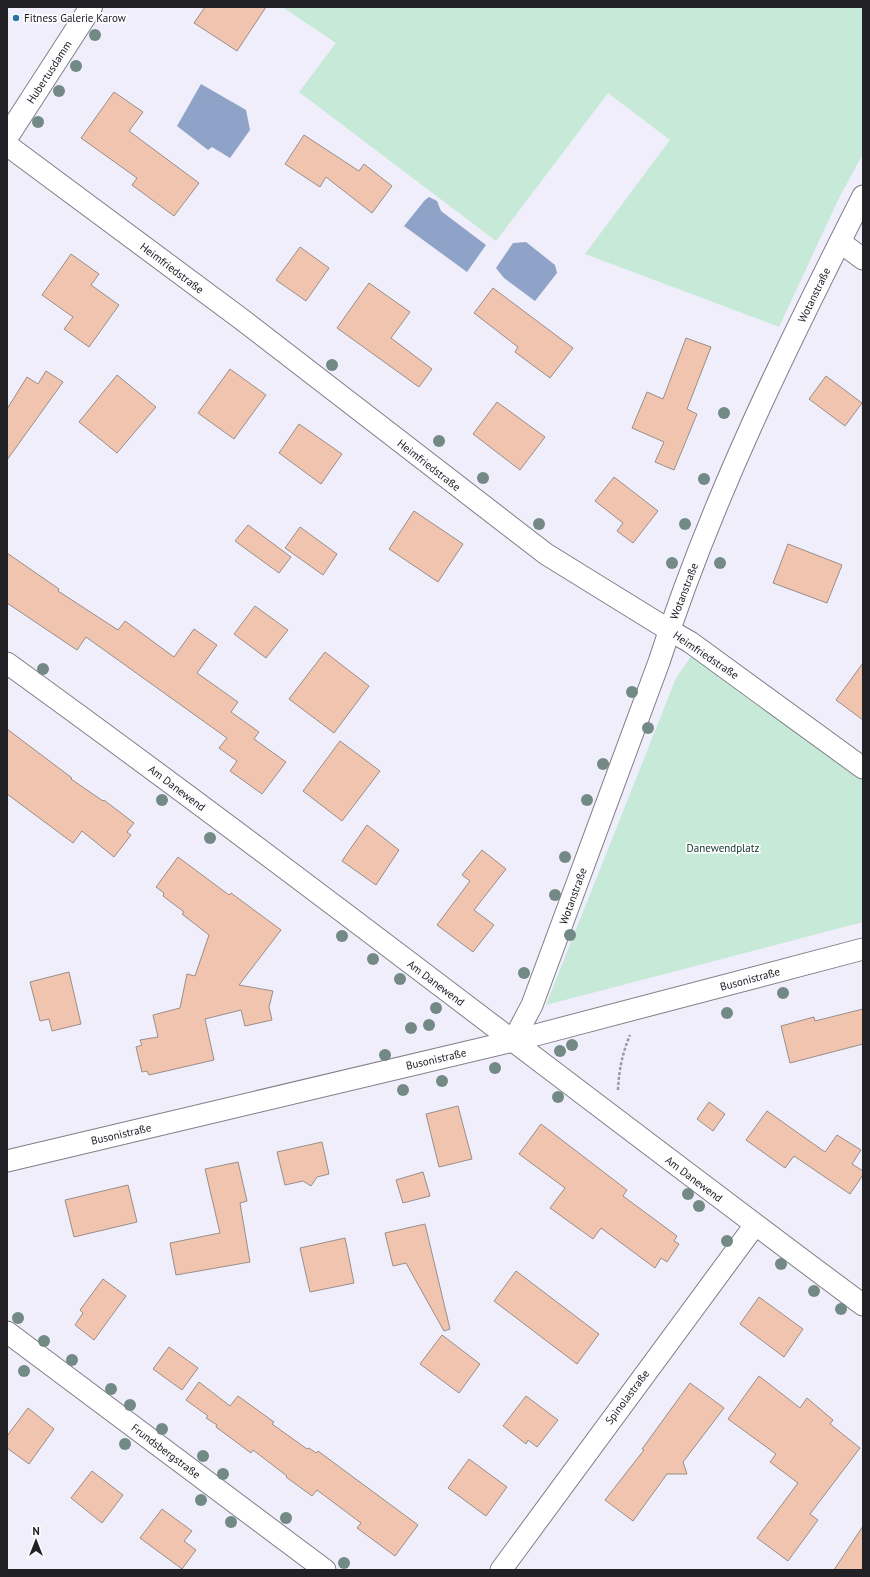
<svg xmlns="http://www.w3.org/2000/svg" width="870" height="1577" viewBox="0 0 870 1577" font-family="'PT Sans',sans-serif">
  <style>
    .green { fill: #c7e9d8 }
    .water { fill: #8ea3c7 }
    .building { fill: #f1c4b0; stroke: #998e89 }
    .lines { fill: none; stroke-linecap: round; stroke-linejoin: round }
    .minor-casing { stroke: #7f7e88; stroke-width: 23 }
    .tertiary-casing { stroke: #7f7e88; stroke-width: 24 }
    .path { stroke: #9b9aa3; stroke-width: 2.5; stroke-dasharray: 3 2; stroke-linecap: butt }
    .minor { stroke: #fff; stroke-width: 21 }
    .tertiary { stroke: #fff; stroke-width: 22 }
    .tree { fill: #738986 }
    .poi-dot { fill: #2676a7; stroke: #fdfdff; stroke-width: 1.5 }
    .labels { text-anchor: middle; stroke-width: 3.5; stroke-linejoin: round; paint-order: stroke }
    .poi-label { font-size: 11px; fill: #212125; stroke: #fdfdff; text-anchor: start }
    .street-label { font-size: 11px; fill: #212125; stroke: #fdfdff }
    .park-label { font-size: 11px; fill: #0e3627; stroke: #fdfdff }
  </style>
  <rect width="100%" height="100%" fill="#efeefa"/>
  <!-- green -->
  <g class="green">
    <path d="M 282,7 L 863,7 L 863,154 L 840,196 L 779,327 L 585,254 L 670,140 L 608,93 L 496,241 L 299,92 L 336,43 Z"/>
    <path d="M 692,655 L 863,778 L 863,922 L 546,1005 L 676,678 Z"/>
  </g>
  <!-- water -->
  <g class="water">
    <path d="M 201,84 L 246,110 L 250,130 L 230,158 L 212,147 L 208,150 L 177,126 Z"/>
    <path d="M 429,197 L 437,201 L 441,211 L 486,245 L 467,272 L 404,226 L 425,200 Z"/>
    <path d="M 526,242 L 555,265 L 557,273 L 535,301 L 504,278 L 496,268 L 513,243 Z"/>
  </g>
  <!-- building -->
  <g class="building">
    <path d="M 205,7 L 266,7 L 237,51 L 194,23 Z"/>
    <path d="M 114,92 L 143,112 L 129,131 L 199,183 L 174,216 L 132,185 L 137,178 L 81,138 Z"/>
    <path d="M 304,135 L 359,171 L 364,164 L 392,186 L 372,213 L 326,177 L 320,187 L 285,164 Z"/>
    <path d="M 300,247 L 329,268 L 306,301 L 276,280 Z"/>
    <path d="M 71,254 L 99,274 L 91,285 L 119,305 L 89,347 L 64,329 L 73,317 L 42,295 Z"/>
    <path d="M 369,283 L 410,312 L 391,338 L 432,369 L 419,387 L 337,328 Z"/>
    <path d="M 493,288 L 573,348 L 550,378 L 515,352 L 518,347 L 474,313 Z"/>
    <path d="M 686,338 L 711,347 L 687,409 L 697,414 L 674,470 L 655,462 L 664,442 L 632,428 L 647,392 L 663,399 Z"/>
    <path d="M 230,369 L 266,395 L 234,439 L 198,413 Z"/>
    <path d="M 46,371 L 63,382 L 7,460 L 7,409 L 27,377 L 38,384 Z"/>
    <path d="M 117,375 L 156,407 L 117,453 L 79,422 Z"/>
    <path d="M 826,376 L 862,403 L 845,426 L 809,399 Z"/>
    <path d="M 497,402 L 545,437 L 520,470 L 473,434 Z"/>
    <path d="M 299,424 L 342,454 L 321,484 L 279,453 Z"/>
    <path d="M 614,477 L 658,511 L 633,543 L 617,531 L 623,523 L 595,501 Z"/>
    <path d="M 414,511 L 463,544 L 438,582 L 389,549 Z"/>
    <path d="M 248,525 L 291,557 L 279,573 L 235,541 Z"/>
    <path d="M 300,527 L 337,554 L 323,575 L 285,548 Z"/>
    <path d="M 788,544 L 842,565 L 827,603 L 773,583 Z"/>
    <path d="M 7,553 L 59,589 L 58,591 L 118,630 L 125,621 L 174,657 L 194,629 L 217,645 L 197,673 L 238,702 L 231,712 L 259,732 L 254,739 L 286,762 L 262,794 L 230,771 L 237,761 L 219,748 L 227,738 L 86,637 L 77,650 L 7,603 Z"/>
    <path d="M 255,606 L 288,630 L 266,658 L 234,634 Z"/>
    <path d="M 325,652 L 369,686 L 334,733 L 289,699 Z"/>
    <path d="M 863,663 L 863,720 L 836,700 Z"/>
    <path d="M 7,729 L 72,778 L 71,779 L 103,801 L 104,800 L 134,823 L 127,832 L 131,835 L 114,857 L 82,831 L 73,843 L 7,794 Z"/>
    <path d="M 340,741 L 380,771 L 342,821 L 303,791 Z"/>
    <path d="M 367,825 L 399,850 L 376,885 L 342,861 Z"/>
    <path d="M 482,850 L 506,869 L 474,910 L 494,925 L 473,952 L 437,925 L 470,881 L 462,875 Z"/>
    <path d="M 178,857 L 229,895 L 231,893 L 281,930 L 239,985 L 273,991 L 269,1007 L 272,1020 L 245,1026 L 241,1010 L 205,1019 L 214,1060 L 149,1075 L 147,1071 L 142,1072 L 136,1047 L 142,1045 L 140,1040 L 158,1037 L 153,1015 L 180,1008 L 187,974 L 195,976 L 209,935 L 182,914 L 184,912 L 163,896 L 164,893 L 156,887 Z"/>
    <path d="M 69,972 L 81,1024 L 52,1031 L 49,1019 L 40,1021 L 30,982 Z"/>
    <path d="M 863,1009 L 863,1044 L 790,1063 L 781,1026 L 814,1017 L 815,1021 Z"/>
    <path d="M 709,1102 L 725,1114 L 713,1131 L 697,1119 Z"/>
    <path d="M 458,1106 L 472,1159 L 439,1167 L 426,1114 Z"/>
    <path d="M 767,1111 L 825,1152 L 837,1135 L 861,1150 L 852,1164 L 863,1171 L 863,1175 L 850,1194 L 794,1156 L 785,1168 L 746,1140 Z"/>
    <path d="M 541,1124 L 627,1190 L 623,1196 L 677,1236 L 674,1241 L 679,1244 L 667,1262 L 661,1258 L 655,1268 L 601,1228 L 593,1239 L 550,1208 L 565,1188 L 519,1154 Z"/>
    <path d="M 322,1142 L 329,1174 L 317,1177 L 311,1186 L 303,1181 L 285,1185 L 277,1152 Z"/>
    <path d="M 238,1162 L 247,1201 L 240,1203 L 250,1262 L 176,1275 L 170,1243 L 220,1233 L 205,1169 Z"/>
    <path d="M 423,1172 L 430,1196 L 403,1203 L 396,1180 Z"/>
    <path d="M 128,1185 L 137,1222 L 74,1237 L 65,1200 Z"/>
    <path d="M 425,1224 L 450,1329 L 444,1331 L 406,1263 L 393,1266 L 385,1233 Z"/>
    <path d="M 345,1238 L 354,1283 L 310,1292 L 300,1248 Z"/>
    <path d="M 516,1271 L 599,1334 L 577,1364 L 494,1301 Z"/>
    <path d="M 103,1279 L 126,1296 L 94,1340 L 75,1325 L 83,1313 L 80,1310 Z"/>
    <path d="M 759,1297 L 803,1329 L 784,1357 L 740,1324 Z"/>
    <path d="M 442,1335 L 480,1364 L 459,1393 L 420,1364 Z"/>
    <path d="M 169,1347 L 198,1368 L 182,1390 L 153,1369 Z"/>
    <path d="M 759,1376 L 800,1408 L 807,1398 L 833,1420 L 830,1424 L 860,1448 L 810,1514 L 818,1520 L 788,1561 L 757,1538 L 798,1483 L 770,1462 L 776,1454 L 728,1419 Z"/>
    <path d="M 199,1382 L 230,1406 L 238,1396 L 274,1422 L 272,1424 L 307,1449 L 309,1448 L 316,1453 L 318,1451 L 418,1525 L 395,1556 L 357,1528 L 361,1523 L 317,1490 L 312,1496 L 286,1477 L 287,1476 L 253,1450 L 251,1453 L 216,1427 L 217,1425 L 206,1418 L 208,1416 L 186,1400 Z"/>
    <path d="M 690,1383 L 724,1408 L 683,1462 L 687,1474 L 667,1474 L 633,1521 L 605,1500 L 644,1450 L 642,1449 Z"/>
    <path d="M 526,1396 L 558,1420 L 537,1447 L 528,1440 L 526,1444 L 503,1426 Z"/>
    <path d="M 28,1408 L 54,1429 L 29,1464 L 7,1448 L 7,1436 Z"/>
    <path d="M 469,1459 L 507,1487 L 486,1516 L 448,1488 Z"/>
    <path d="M 92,1471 L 123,1495 L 102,1523 L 71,1498 Z"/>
    <path d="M 162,1509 L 192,1531 L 184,1541 L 196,1550 L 182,1569 L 140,1538 Z"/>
    <path d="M 863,1526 L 863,1570 L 834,1570 Z"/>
  </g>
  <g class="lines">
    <!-- minor casing -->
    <g class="minor-casing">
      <g id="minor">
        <path d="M 7,145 L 240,318 L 546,554 L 669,630 L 690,642 L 863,768"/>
        <path d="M 840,242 L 863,259"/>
        <path d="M 7,663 C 296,872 577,1092 863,1305"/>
        <path d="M 513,1041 L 532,1005 L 659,662 C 711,500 786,348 863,196"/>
        <path d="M 7,1161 L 513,1041 L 863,949"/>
        <path d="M 7,1332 L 325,1570"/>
        <path d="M 501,1570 L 755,1225"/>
      </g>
    </g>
    <!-- tertiary casing -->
    <g class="tertiary-casing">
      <path id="tertiary" d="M 7,137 L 91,7"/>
    </g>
    <!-- path -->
    <path class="path" d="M 618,1090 C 619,1070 622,1054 630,1035"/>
    <!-- minor -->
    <use href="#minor" class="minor"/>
    <!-- tertiary -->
    <use href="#tertiary" class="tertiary"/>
  </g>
  <!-- trees -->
  <g class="tree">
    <circle cx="95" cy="35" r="6"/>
    <circle cx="76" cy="66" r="6"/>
    <circle cx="59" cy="91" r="6"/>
    <circle cx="38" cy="122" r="6"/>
    <circle cx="332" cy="365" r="6"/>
    <circle cx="724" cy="413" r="6"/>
    <circle cx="439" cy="441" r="6"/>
    <circle cx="483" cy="478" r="6"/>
    <circle cx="704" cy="479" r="6"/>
    <circle cx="539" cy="524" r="6"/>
    <circle cx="685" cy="524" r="6"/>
    <circle cx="672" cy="563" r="6"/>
    <circle cx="720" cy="563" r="6"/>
    <circle cx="43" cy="669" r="6"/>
    <circle cx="632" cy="692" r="6"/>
    <circle cx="648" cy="728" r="6"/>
    <circle cx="603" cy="764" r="6"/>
    <circle cx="162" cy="800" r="6"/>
    <circle cx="587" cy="800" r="6"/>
    <circle cx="210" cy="838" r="6"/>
    <circle cx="565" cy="857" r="6"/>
    <circle cx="555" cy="895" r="6"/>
    <circle cx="570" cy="935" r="6"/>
    <circle cx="342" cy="936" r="6"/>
    <circle cx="373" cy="959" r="6"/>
    <circle cx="524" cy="973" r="6"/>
    <circle cx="400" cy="979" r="6"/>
    <circle cx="783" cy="993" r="6"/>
    <circle cx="436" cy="1008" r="6"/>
    <circle cx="727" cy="1013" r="6"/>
    <circle cx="429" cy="1025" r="6"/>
    <circle cx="411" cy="1028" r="6"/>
    <circle cx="572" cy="1045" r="6"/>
    <circle cx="560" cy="1051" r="6"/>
    <circle cx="385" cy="1055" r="6"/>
    <circle cx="495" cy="1068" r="6"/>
    <circle cx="442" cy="1081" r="6"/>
    <circle cx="403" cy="1090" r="6"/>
    <circle cx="558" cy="1097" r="6"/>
    <circle cx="688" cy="1194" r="6"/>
    <circle cx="699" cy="1206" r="6"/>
    <circle cx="727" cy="1241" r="6"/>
    <circle cx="781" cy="1264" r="6"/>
    <circle cx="814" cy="1291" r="6"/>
    <circle cx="841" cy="1309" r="6"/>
    <circle cx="18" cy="1318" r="6"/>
    <circle cx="44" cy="1341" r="6"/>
    <circle cx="72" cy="1360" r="6"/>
    <circle cx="24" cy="1371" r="6"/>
    <circle cx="111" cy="1389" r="6"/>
    <circle cx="130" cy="1405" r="6"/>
    <circle cx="162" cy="1429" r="6"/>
    <circle cx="125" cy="1444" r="6"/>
    <circle cx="203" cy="1456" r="6"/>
    <circle cx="223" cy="1474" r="6"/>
    <circle cx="201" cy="1500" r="6"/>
    <circle cx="286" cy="1518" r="6"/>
    <circle cx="231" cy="1522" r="6"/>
    <circle cx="344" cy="1563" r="6"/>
  </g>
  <!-- markers -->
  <circle class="poi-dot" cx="16" cy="18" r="4"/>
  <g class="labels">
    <!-- poi labels -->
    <g class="poi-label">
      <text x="24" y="22">Fitness Galerie Karow</text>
    </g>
    <!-- street labels -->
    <g class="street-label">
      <text transform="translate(49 72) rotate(-57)" y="4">Hubertusdamm</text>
      <text transform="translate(172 268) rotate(37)" y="4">Heimfriedstraße</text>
      <text transform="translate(814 295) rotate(-64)" y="4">Wotanstraße</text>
      <text transform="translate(429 465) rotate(38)" y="4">Heimfriedstraße</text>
      <text transform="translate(684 591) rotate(-69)" y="4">Wotanstraße</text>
      <text transform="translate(706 655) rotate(34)" y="4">Heimfriedstraße</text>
      <text transform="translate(177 788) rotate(37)" y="4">Am Danewend</text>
      <text transform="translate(573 896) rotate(-70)" y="4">Wotanstraße</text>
      <text transform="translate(750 979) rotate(-15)" y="4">Busonistraße</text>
      <text transform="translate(436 983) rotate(37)" y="4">Am Danewend</text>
      <text transform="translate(436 1059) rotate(-13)" y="4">Busonistraße</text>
      <text transform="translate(121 1134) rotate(-13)" y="4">Busonistraße</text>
      <text transform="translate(694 1179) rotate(37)" y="4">Am Danewend</text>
      <text transform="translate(627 1397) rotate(-53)" y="4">Spinolastraße</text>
      <text transform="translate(166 1451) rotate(37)" y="4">Frundsbergstraße</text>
    </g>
    <!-- park labels -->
    <g class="park-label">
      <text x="723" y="852">Danewendplatz</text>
    </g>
  </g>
  <!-- border -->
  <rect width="870" height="1577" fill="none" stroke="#212125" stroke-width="16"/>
  <!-- north arrow -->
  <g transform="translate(36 1541)" stroke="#fdfdff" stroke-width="3" paint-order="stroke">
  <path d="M0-3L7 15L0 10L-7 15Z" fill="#212125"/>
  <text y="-6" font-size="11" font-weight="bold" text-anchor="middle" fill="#212125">N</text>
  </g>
</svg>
